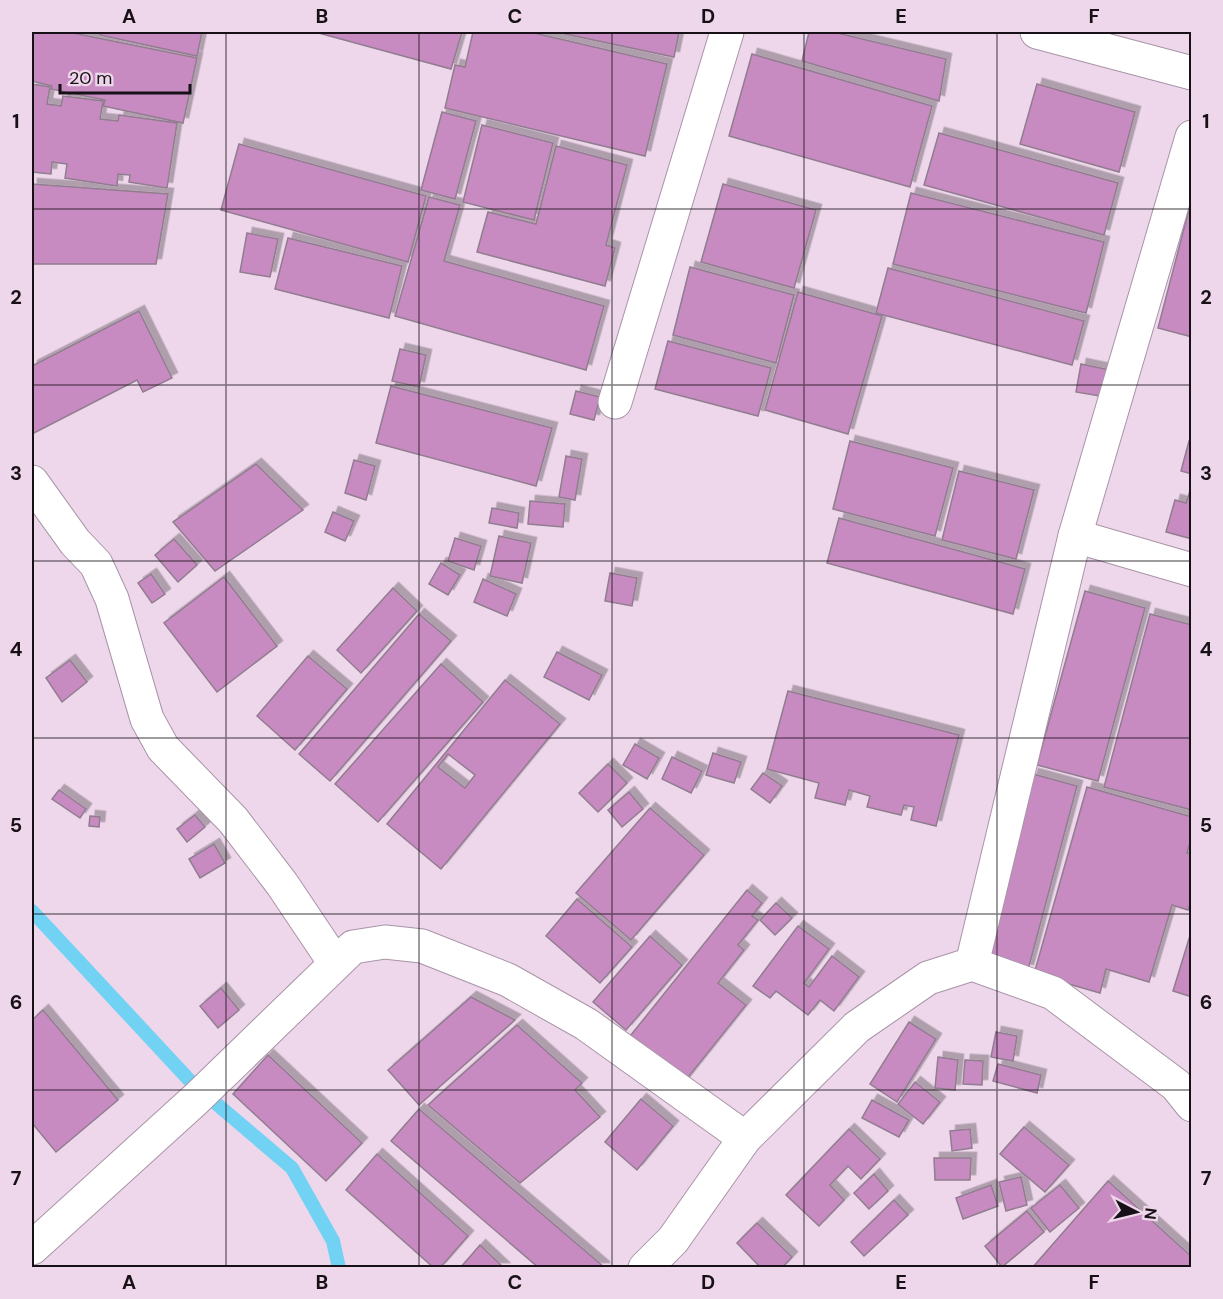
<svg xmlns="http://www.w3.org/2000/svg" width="1223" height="1299" viewBox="0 0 1223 1299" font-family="'DM Sans',sans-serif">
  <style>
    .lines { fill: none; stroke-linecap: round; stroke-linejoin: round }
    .stream { stroke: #71d2f4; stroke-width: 14 }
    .building { fill: #c78bc2; stroke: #917d8f; stroke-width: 1.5; fill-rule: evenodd; filter: url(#shadow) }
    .minor-casing { stroke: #a994a7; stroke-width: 35 }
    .tertiary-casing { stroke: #a994a7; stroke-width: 35 }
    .minor { stroke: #fff; stroke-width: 33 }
    .tertiary { stroke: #fff; stroke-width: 33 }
    .grid { fill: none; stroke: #171016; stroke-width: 1.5; stroke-opacity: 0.55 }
    .neatline { fill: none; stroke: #171016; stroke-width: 2 }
    .grid-label { font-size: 20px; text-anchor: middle; font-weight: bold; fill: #171016 }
  </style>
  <defs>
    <filter id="shadow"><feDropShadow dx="5.5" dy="-5.5" stdDeviation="0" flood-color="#0004"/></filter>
  </defs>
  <rect width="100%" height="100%" fill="#eed7eb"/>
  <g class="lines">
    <!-- stream -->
    <path class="stream" d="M 32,911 L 192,1083 L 292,1168 L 333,1241 L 339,1268"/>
  </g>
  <!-- building -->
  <g class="building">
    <path d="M 32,32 L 68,32 L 197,58 L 183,123 L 103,106 L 105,100 L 51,89 L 52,86 L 32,81 Z"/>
    <path d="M 100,32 L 202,32 L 197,56 L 100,35 Z"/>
    <path d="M 315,32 L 462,32 L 451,69 Z"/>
    <path d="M 473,32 L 530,32 L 667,64 L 645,156 L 445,108 L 455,65 L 465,67 Z"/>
    <path d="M 556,32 L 679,32 L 674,57 Z"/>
    <path d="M 809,32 L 833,32 L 946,59 L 939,101 L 802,61 Z"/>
    <path d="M 752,54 L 932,106 L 910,187 L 729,136 Z"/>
    <path d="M 32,84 L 50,87 L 47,104 L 61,106 L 63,96 L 103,101 L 100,119 L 118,121 L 119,115 L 177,123 L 167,188 L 129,182 L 130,175 L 118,174 L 117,186 L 65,178 L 67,164 L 52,162 L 51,174 L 32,172 Z"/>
    <path d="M 1037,84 L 1135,112 L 1119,172 L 1020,144 Z"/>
    <path d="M 442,112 L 476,121 L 455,199 L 421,190 Z"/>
    <path d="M 482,125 L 553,143 L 534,220 L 463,202 Z"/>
    <path d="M 939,133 L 1118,183 L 1104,235 L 924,185 Z"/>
    <path d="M 239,144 L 426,196 L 408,262 L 221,210 Z"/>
    <path d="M 556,146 L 627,165 L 606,245 L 615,248 L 605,286 L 477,252 L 488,212 L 536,224 Z"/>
    <path d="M 32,184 L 168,194 L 156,264 L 32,264 Z"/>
    <path d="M 723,184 L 816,210 L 794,288 L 701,262 Z"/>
    <path d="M 911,193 L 1104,242 L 1086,313 L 893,264 Z"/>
    <path d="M 429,197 L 460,205 L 444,261 L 604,306 L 586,370 L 395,316 Z"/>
    <path d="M 1192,198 L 1192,337 L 1158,328 Z"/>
    <path d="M 247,233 L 278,239 L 270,277 L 240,272 Z"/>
    <path d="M 288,238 L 402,266 L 389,318 L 275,289 Z"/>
    <path d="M 690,267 L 794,295 L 776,363 L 673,335 Z"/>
    <path d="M 888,268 L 1084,321 L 1072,365 L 876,313 Z"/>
    <path d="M 798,292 L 882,316 L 848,434 L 765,410 Z"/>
    <path d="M 139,311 L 172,378 L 143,392 L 137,380 L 32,434 L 32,366 Z"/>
    <path d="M 668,341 L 771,368 L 758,416 L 655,389 Z"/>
    <path d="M 400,349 L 426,355 L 419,387 L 392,381 Z"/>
    <path d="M 1081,364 L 1110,370 L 1105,397 L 1076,392 Z"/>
    <path d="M 391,386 L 552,428 L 536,486 L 376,443 Z"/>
    <path d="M 576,391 L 600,397 L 594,420 L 570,414 Z"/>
    <path d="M 850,441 L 953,468 L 935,536 L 833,509 Z"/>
    <path d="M 1189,441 L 1192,442 L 1192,474 L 1181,471 Z"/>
    <path d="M 566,456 L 582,459 L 575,500 L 559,497 Z"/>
    <path d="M 354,460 L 375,466 L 366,500 L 345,493 Z"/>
    <path d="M 256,464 L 303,510 L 215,571 L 173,522 Z"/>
    <path d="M 959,471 L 1034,490 L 1016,559 L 942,540 Z"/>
    <path d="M 1192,485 L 1192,539 L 1166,532 L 1175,500 L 1186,503 Z"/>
    <path d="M 530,501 L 565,504 L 563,527 L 528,524 Z"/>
    <path d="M 492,508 L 519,513 L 517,528 L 489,523 Z"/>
    <path d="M 333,512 L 354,521 L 345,541 L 325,532 Z"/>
    <path d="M 839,518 L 1025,569 L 1013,614 L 827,563 Z"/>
    <path d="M 499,536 L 531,543 L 522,583 L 490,576 Z"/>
    <path d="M 455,538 L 481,546 L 474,570 L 448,561 Z"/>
    <path d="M 174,539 L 197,565 L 178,582 L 155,555 Z"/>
    <path d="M 441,563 L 460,575 L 448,595 L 429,584 Z"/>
    <path d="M 610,573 L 637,578 L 632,606 L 605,601 Z"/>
    <path d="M 151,574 L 165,594 L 152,603 L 138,583 Z"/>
    <path d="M 224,577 L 277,646 L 217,692 L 164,623 Z"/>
    <path d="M 483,579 L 516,594 L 507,616 L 474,602 Z"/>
    <path d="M 393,588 L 417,611 L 361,673 L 337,650 Z"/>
    <path d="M 1085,591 L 1145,608 L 1098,781 L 1037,765 Z"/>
    <path d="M 419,614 L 451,641 L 330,781 L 299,754 Z"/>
    <path d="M 1150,614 L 1192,625 L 1192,810 L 1104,787 Z"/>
    <path d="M 557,652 L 602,675 L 589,700 L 544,677 Z"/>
    <path d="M 308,656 L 347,689 L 295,750 L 257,716 Z"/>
    <path d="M 70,660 L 87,682 L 62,702 L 46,678 Z"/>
    <path d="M 441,664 L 483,702 L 378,822 L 335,784 Z"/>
    <path d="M 505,680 L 560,724 L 441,869 L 387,824 ZM 448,754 L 475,775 L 465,788 L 438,767 Z"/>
    <path d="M 788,691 L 959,735 L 936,826 L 911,820 L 914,807 L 904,805 L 901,815 L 867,807 L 870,796 L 849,790 L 845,805 L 815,798 L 819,783 L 767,769 Z"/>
    <path d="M 635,744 L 659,758 L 647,779 L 623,765 Z"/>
    <path d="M 713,753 L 741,762 L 734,783 L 706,775 Z"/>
    <path d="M 672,757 L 702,771 L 691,793 L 662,779 Z"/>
    <path d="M 608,764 L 627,783 L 598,812 L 579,793 Z"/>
    <path d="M 763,773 L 782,786 L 770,803 L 751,789 Z"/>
    <path d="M 1033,774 L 1077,786 L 1028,970 L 984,959 Z"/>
    <path d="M 1087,787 L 1192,817 L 1192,835 L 1187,853 L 1192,854 L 1192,899 L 1188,910 L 1172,905 L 1149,982 L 1106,969 L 1100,993 L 1034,974 Z"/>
    <path d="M 59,790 L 86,809 L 80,818 L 52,799 Z"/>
    <path d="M 629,792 L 643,809 L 622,827 L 608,810 Z"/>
    <path d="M 650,808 L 704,855 L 631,940 L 576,893 Z"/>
    <path d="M 195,815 L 205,827 L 187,842 L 177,829 Z"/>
    <path d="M 90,816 L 100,817 L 99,827 L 89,826 Z"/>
    <path d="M 214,844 L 225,863 L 200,878 L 189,859 Z"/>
    <path d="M 747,890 L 762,903 L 752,916 L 758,920 L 738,945 L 744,950 L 718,983 L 746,1005 L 682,1085 L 627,1040 Z"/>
    <path d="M 577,899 L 632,947 L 600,983 L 546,936 Z"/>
    <path d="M 776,903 L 792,918 L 775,935 L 760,920 Z"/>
    <path d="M 798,926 L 829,949 L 804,983 L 809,987 L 832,956 L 859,977 L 834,1011 L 820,1000 L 808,1015 L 776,991 L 770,998 L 753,986 Z"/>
    <path d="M 1192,929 L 1192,997 L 1173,991 Z"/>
    <path d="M 650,936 L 682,965 L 626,1030 L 593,1002 Z"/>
    <path d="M 221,988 L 239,1010 L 218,1028 L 200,1006 Z"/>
    <path d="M 471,997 L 515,1020 L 419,1105 L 388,1070 Z"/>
    <path d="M 43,1010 L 118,1100 L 56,1152 L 32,1123 L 32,1020 Z"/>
    <path d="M 909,1022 L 936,1039 L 897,1102 L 870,1084 Z"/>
    <path d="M 517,1025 L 582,1083 L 575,1090 L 600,1117 L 520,1183 L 428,1105 Z"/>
    <path d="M 996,1032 L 1017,1036 L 1013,1061 L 991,1057 Z"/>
    <path d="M 268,1055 L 362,1143 L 326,1181 L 233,1094 Z"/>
    <path d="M 938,1057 L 958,1060 L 955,1090 L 935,1088 Z"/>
    <path d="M 965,1060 L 983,1061 L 982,1085 L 963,1084 Z"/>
    <path d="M 998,1064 L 1041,1075 L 1037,1093 L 993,1081 Z"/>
    <path d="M 915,1082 L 940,1102 L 923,1124 L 898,1104 Z"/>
    <path d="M 641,1099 L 673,1126 L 637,1170 L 605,1142 Z"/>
    <path d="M 872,1100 L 909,1120 L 899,1137 L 862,1118 Z"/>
    <path d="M 419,1109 L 604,1267 L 604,1268 L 539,1268 L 391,1141 Z"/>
    <path d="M 1024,1127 L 1069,1165 L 1045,1192 L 1000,1154 Z"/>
    <path d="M 849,1129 L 880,1159 L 861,1179 L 848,1166 L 830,1185 L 844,1200 L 819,1226 L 786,1195 Z"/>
    <path d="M 970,1129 L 972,1148 L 952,1151 L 950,1131 Z"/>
    <path d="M 377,1154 L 468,1236 L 440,1268 L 434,1268 L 346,1190 Z"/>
    <path d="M 934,1158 L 971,1158 L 970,1180 L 935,1180 Z"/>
    <path d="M 874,1174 L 888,1191 L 869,1209 L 854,1193 Z"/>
    <path d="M 1021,1177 L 1027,1205 L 1006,1211 L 999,1182 Z"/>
    <path d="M 1108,1181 L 1192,1257 L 1192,1268 L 1032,1268 Z"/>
    <path d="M 991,1185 L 998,1206 L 963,1219 L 956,1198 Z"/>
    <path d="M 1060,1185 L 1079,1208 L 1050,1232 L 1031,1208 Z"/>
    <path d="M 894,1200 L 908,1215 L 864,1256 L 851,1242 Z"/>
    <path d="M 1027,1211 L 1044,1232 L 1002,1267 L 985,1246 Z"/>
    <path d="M 757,1223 L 792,1257 L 782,1268 L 761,1268 L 737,1243 Z"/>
    <path d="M 480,1245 L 504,1268 L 460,1268 Z"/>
  </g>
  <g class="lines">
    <!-- minor casing -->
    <g class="minor-casing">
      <g id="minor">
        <path d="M 615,402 L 727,32"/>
        <path d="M 32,482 L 75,542 L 96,564 L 112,599 L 147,719 L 163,748 L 233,820 L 282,884 L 335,963"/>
        <path d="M 1075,536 L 1192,570"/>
        <path d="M 972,964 L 1075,536 L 1192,137"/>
        <path d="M 32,1248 L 196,1099 L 353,947 L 385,942 L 422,946 L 508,980 L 586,1024 L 745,1138"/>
        <path d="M 645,1268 L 673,1240 L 745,1138 L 857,1027 L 928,978 L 972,964 L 1053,993 L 1176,1085 L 1192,1105"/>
      </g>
    </g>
    <!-- tertiary casing -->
    <g class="tertiary-casing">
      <path id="tertiary" d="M 1037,32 L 1192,73"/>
    </g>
    <!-- minor -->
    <use href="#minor" class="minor"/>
    <!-- tertiary -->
    <use href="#tertiary" class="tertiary"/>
  </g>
  <!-- grid -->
  <path class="grid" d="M 226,32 L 226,1268M 419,32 L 419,1268M 612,32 L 612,1268M 804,32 L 804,1268M 997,32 L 997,1268M 32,209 L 1192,209M 32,385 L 1192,385M 32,561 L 1192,561M 32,738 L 1192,738M 32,914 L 1192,914M 32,1090 L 1192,1090"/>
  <!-- border -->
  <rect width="1223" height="1299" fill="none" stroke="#eed7eb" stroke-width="66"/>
  <!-- north arrow -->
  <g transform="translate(1136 1212) rotate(97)" stroke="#eed7eb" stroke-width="4.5" paint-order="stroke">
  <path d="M0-4.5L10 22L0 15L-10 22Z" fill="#171016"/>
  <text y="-9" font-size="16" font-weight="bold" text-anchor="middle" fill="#171016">N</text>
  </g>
  <!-- scale -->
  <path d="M60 84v9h130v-9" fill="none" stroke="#171016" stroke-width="3"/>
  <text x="69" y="84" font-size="18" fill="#171016" stroke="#eed7eb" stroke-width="4.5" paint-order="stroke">20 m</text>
  <rect x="33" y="33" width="1157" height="1233" class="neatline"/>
  <g class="grid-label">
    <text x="129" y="23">A</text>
    <text x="322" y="23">B</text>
    <text x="515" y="23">C</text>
    <text x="708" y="23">D</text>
    <text x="901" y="23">E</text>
    <text x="1094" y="23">F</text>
    <text x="16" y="128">1</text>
    <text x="1206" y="128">1</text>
    <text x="16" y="304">2</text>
    <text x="1206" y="304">2</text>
    <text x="16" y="480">3</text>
    <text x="1206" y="480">3</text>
    <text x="16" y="656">4</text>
    <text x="1206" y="656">4</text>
    <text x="16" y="832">5</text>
    <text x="1206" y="832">5</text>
    <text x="16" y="1009">6</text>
    <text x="1206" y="1009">6</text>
    <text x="16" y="1185">7</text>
    <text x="1206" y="1185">7</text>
    <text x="129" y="1289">A</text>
    <text x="322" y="1289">B</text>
    <text x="515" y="1289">C</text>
    <text x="708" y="1289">D</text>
    <text x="901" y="1289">E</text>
    <text x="1094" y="1289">F</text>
  </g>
</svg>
